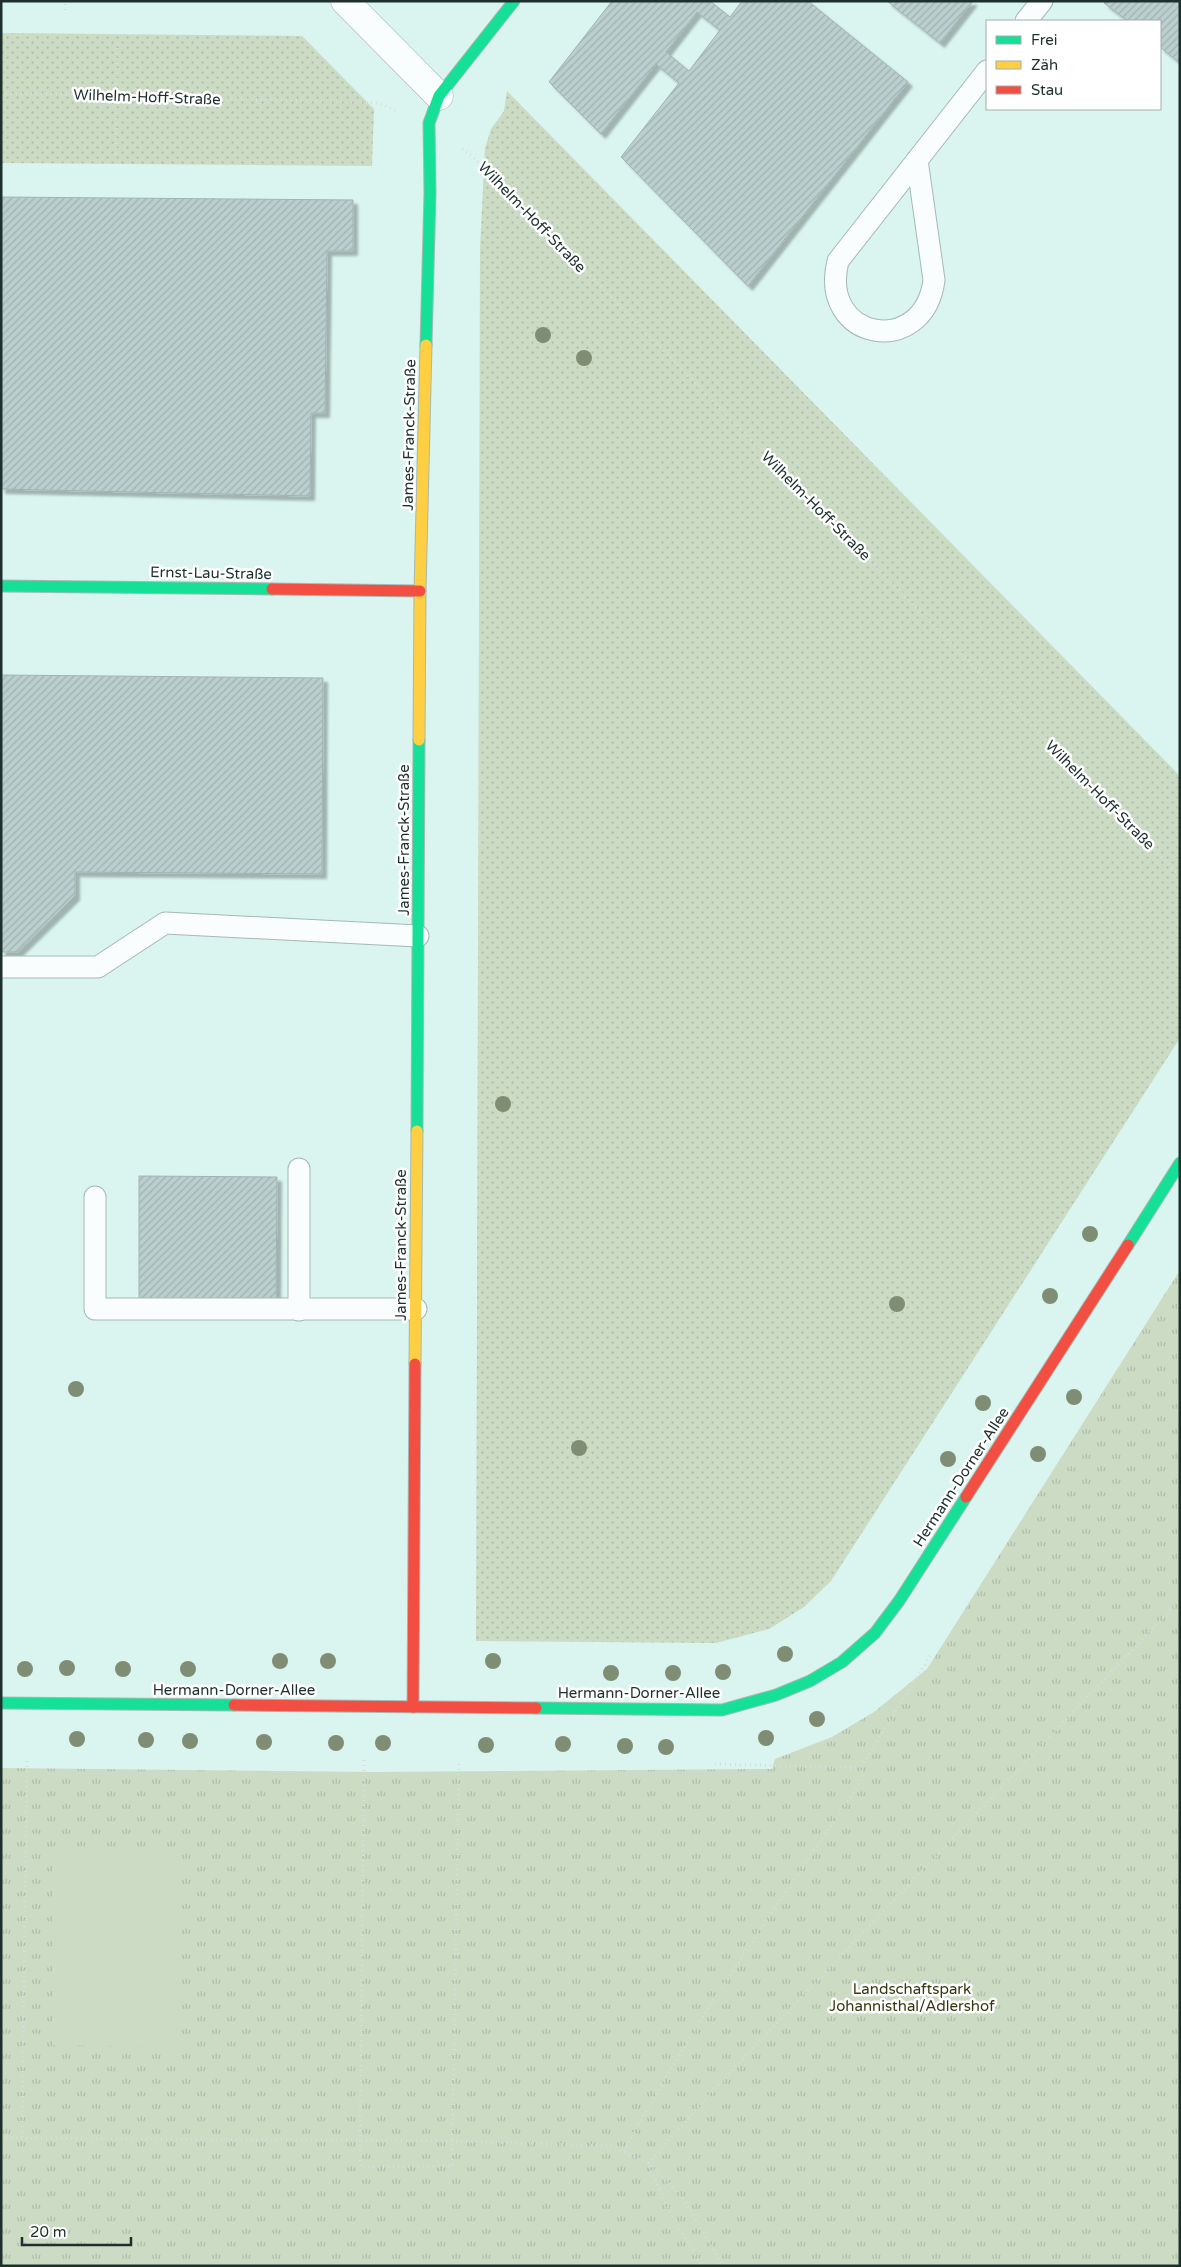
<svg xmlns="http://www.w3.org/2000/svg" width="1181" height="2267" viewBox="0 0 1181 2267" font-family="'Varela Round',sans-serif">
  <style>
    .grass { fill: url(#grass-dots) }
    .park { fill: url(#park-tufts) }
    .pitch { fill: #ccdbc4 }
    .building { fill: url(#building-hatch); stroke: #a0b4b4; fill-rule: evenodd; filter: url(#shadow) }
    .lines { fill: none; stroke-linecap: round; stroke-linejoin: round }
    .lane-casing { stroke: #a5b9b5; stroke-width: 23 }
    .street-casing { stroke: #a5b9b5; stroke-width: 29 }
    .fast-casing { stroke: #a5b9b5; stroke-width: 13 }
    .slow-casing { stroke: #a5b9b5; stroke-width: 13 }
    .jam-casing { stroke: #a5b9b5; stroke-width: 13 }
    .path { stroke: #d7dedd; stroke-width: 3; stroke-dasharray: 1 4; stroke-linecap: butt }
    .lane { stroke: #f9fdfd; stroke-width: 21 }
    .street { stroke: #f9fdfd; stroke-width: 28 }
    .fast { stroke: #16e098; stroke-width: 11 }
    .slow { stroke: #ffcf43; stroke-width: 11 }
    .jam { stroke: #f24e42; stroke-width: 11 }
    .tree { fill: #7f8d75 }
    .labels { text-anchor: middle; stroke-width: 5; stroke-linejoin: round; paint-order: stroke }
    .street-label { font-size: 15px; fill: #1e302d; stroke: #fff }
    .park-label { font-size: 15px; fill: #343911; stroke: #fff }
  </style>
  <defs>
    <pattern id="grass-dots" width="8" height="8" patternUnits="userSpaceOnUse" patternTransform="scale(1.25)"><rect width="8" height="8" fill="#ccdbc4"/><path d="M2 2h.1M6 6h.1" fill="none" stroke="#afbca9" stroke-width="1.8" stroke-linecap="round"/></pattern>
    <pattern id="park-tufts" width="24" height="20" patternUnits="userSpaceOnUse" patternTransform="scale(1.25)"><rect width="24" height="20" fill="#ccdbc4"/><path d="M3 7l-1-3M5 7V3M7 7l1-3M15 17l-1-3M17 17v-4M19 17l1-3" fill="none" stroke="#afbca9"/></pattern>
    <pattern id="building-hatch" width="6" height="6" patternUnits="userSpaceOnUse" patternTransform="scale(1.25)"><rect width="6" height="6" fill="#bbcfcf"/><path d="M-1 1l2-2M0 6l6-6M5 7l2-2" fill="none" stroke="#a0b2b2"/></pattern>
    <filter id="shadow"><feDropShadow dx="4.5" dy="4.5" stdDeviation="1" flood-color="#0004"/></filter>
  </defs>
  <rect width="100%" height="100%" fill="#daf4ef"/>
  <!-- grass -->
  <g class="grass">
    <path d="M 1,33 L 302,36 L 374,109 L 372,166 L 1,163 Z"/>
    <path d="M 507,91 L 1180,776 L 1180,1038 L 831,1581 L 804,1607 L 769,1629 L 716,1643 L 476,1641 L 480,249 L 485,148 L 491,129 L 504,111 Z"/>
  </g>
  <!-- park -->
  <path class="park" d="M 1180,1270 L 1180,2266 L 1,2266 L 1,1768 L 371,1772 L 772,1769 L 775,1759 L 832,1737 L 874,1712 L 927,1669 Z"/>
  <!-- pitch -->
  <path class="pitch" d="M 52,1846 L 178,1849 L 176,2047 L 52,2045 Z"/>
  <!-- building -->
  <g class="building">
    <path d="M 612,1 L 710,1 L 730,17 L 742,1 L 808,1 L 908,82 L 748,286 L 621,157 L 679,83 L 656,64 L 601,134 L 549,82 ZM 697,12 L 720,30 L 689,71 L 666,52 Z"/>
    <path d="M 887,1 L 973,1 L 940,43 Z"/>
    <path d="M 1106,1 L 1180,1 L 1180,63 L 1160,47 L 1160,21 L 1128,21 L 1104,3 Z"/>
    <path d="M 1,197 L 353,200 L 353,251 L 327,251 L 325,413 L 311,413 L 310,496 L 1,489 Z"/>
    <path d="M 1,675 L 323,678 L 322,874 L 75,872 L 75,896 L 18,952 L 1,952 Z"/>
    <path d="M 139,1176 L 277,1177 L 276,1304 L 139,1303 Z"/>
  </g>
  <g class="lines">
    <!-- lane casing -->
    <g class="lane-casing">
      <g id="lane">
        <path d="M 1026,21 L 1042,1"/>
        <path d="M 917,160 L 934,280 C 924,359 818,341 838,261 L 987,71"/>
        <path d="M 1,967 L 98,967 L 165,923 L 418,936"/>
        <path d="M 95,1197 L 95,1309 L 416,1309"/>
        <path d="M 299,1310 L 299,1169"/>
      </g>
    </g>
    <!-- street casing -->
    <g class="street-casing">
      <path id="street" d="M 345,1 L 439,96"/>
    </g>
    <!-- fast casing -->
    <g class="fast-casing">
      <g id="fast">
        <path d="M 426,345 L 430,193 L 429,123 L 439,96 L 514,1"/>
        <path d="M 1,586 L 272,589"/>
        <path d="M 417,1131 L 419,740"/>
        <path d="M 1128,1245 L 1180,1163"/>
        <path d="M 1,1703 L 234,1705"/>
        <path d="M 536,1708 L 722,1710 L 776,1695 L 810,1681 L 842,1662 L 875,1633 L 899,1601 L 966,1497"/>
      </g>
    </g>
    <!-- slow casing -->
    <g class="slow-casing">
      <g id="slow">
        <path d="M 419,740 L 420,591 L 426,345"/>
        <path d="M 415,1364 L 417,1131"/>
      </g>
    </g>
    <!-- jam casing -->
    <g class="jam-casing">
      <g id="jam">
        <path d="M 272,589 L 420,591"/>
        <path d="M 966,1497 L 1128,1245"/>
        <path d="M 234,1705 L 536,1708"/>
        <path d="M 413,1707 L 415,1364"/>
      </g>
    </g>
    <!-- path -->
    <g class="path">
      <path d="M 65,10 L 65,1"/>
      <path d="M 1,94 L 72,94 L 379,103 L 399,112"/>
      <path d="M 462,149 L 474,158 L 1180,876"/>
      <path d="M 116,154 L 117,40"/>
      <path d="M 364,1760 L 360,2167 L 452,2166 L 459,1762"/>
      <path d="M 715,1764 L 860,1768"/>
      <path d="M 22,2137 L 27,1757"/>
      <path d="M 1,2138 L 453,2141 L 611,2146 L 648,2163 L 683,2198 L 723,2266"/>
      <path d="M 624,2151 C 694,2021 781,1901 863,1778 L 860,1768 L 930,1656"/>
      <path d="M 648,2163 L 734,2068 L 1180,1600"/>
      <path d="M 649,2166 L 670,2212 L 702,2266"/>
    </g>
    <!-- lane -->
    <use href="#lane" class="lane"/>
    <!-- street -->
    <use href="#street" class="street"/>
    <!-- fast -->
    <use href="#fast" class="fast"/>
    <!-- slow -->
    <use href="#slow" class="slow"/>
    <!-- jam -->
    <use href="#jam" class="jam"/>
  </g>
  <!-- trees -->
  <g class="tree">
    <circle cx="543" cy="335" r="8"/>
    <circle cx="584" cy="358" r="8"/>
    <circle cx="503" cy="1104" r="8"/>
    <circle cx="1090" cy="1234" r="8"/>
    <circle cx="1050" cy="1296" r="8"/>
    <circle cx="897" cy="1304" r="8"/>
    <circle cx="76" cy="1389" r="8"/>
    <circle cx="1074" cy="1397" r="8"/>
    <circle cx="983" cy="1403" r="8"/>
    <circle cx="579" cy="1448" r="8"/>
    <circle cx="1038" cy="1454" r="8"/>
    <circle cx="948" cy="1459" r="8"/>
    <circle cx="785" cy="1654" r="8"/>
    <circle cx="280" cy="1661" r="8"/>
    <circle cx="328" cy="1661" r="8"/>
    <circle cx="493" cy="1661" r="8"/>
    <circle cx="67" cy="1668" r="8"/>
    <circle cx="25" cy="1669" r="8"/>
    <circle cx="123" cy="1669" r="8"/>
    <circle cx="188" cy="1669" r="8"/>
    <circle cx="723" cy="1672" r="8"/>
    <circle cx="611" cy="1673" r="8"/>
    <circle cx="673" cy="1673" r="8"/>
    <circle cx="817" cy="1719" r="8"/>
    <circle cx="766" cy="1738" r="8"/>
    <circle cx="77" cy="1739" r="8"/>
    <circle cx="146" cy="1740" r="8"/>
    <circle cx="190" cy="1741" r="8"/>
    <circle cx="264" cy="1742" r="8"/>
    <circle cx="336" cy="1743" r="8"/>
    <circle cx="383" cy="1743" r="8"/>
    <circle cx="563" cy="1744" r="8"/>
    <circle cx="486" cy="1745" r="8"/>
    <circle cx="625" cy="1746" r="8"/>
    <circle cx="666" cy="1747" r="8"/>
  </g>
  <g class="labels">
    <!-- street labels -->
    <g class="street-label">
      <text transform="translate(147 97) rotate(2)" y="5">Wilhelm-Hoff-Straße</text>
      <text transform="translate(532 217) rotate(46)" y="5">Wilhelm-Hoff-Straße</text>
      <text transform="translate(409 435) rotate(-89)" y="5">James-Franck-Straße</text>
      <text transform="translate(816 506) rotate(45)" y="5">Wilhelm-Hoff-Straße</text>
      <text transform="translate(211 573) rotate(1)" y="5">Ernst-Lau-Straße</text>
      <text transform="translate(1100 795) rotate(45)" y="5">Wilhelm-Hoff-Straße</text>
      <text transform="translate(404 840) rotate(-90)" y="5">James-Franck-Straße</text>
      <text transform="translate(401 1245) rotate(-90)" y="5">James-Franck-Straße</text>
      <text transform="translate(961 1477) rotate(-57)" y="5">Hermann-Dorner-Allee</text>
      <text x="234" y="1695">Hermann-Dorner-Allee</text>
      <text x="639" y="1698">Hermann-Dorner-Allee</text>
    </g>
    <!-- park labels -->
    <g class="park-label">
      <text x="912" y="1994">Landschaftspark<tspan x="912" dy="17">Johannisthal/Adlershof</tspan></text>
    </g>
  </g>
  <!-- border -->
  <rect width="1181" height="2267" fill="none" stroke="#1e302d" stroke-width="5"/>
  <!-- legend -->
  <rect x="986" y="20" width="175" height="90" fill="#ffffff" stroke="#a5acab"/>
  <rect x="996" y="36" width="25" height="8" fill="#16e098" stroke="#a5acab"/>
  <text x="1031" y="45" font-size="15" fill="#1e302d">Frei</text>
  <rect x="996" y="61" width="25" height="8" fill="#ffcf43" stroke="#a5acab"/>
  <text x="1031" y="70" font-size="15" fill="#1e302d">Zäh</text>
  <rect x="996" y="86" width="25" height="8" fill="#f24e42" stroke="#a5acab"/>
  <text x="1031" y="95" font-size="15" fill="#1e302d">Stau</text>
  <!-- scale -->
  <path d="M22 2237v8h109v-8" fill="none" stroke="#1e302d" stroke-width="2.5"/>
  <text x="30" y="2237" font-size="15" fill="#1e302d" stroke="#ffffff" stroke-width="4" paint-order="stroke">20 m</text>
</svg>
